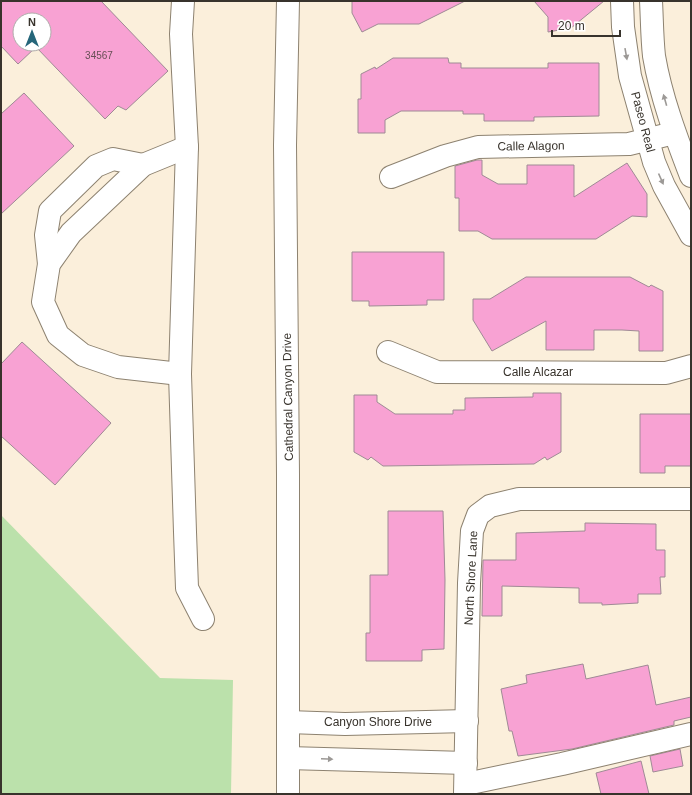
<svg xmlns="http://www.w3.org/2000/svg" width="692" height="795" viewBox="0 0 692 795" font-family="Helvetica,sans-serif">
  <style>
    .green { fill: #bbe1ab }
    .building { fill: #f8a2d3; stroke: #9f8a95; fill-rule: evenodd }
    .lines { fill: none; stroke-linecap: round; stroke-linejoin: round }
    .minor-casing { stroke: #8d8270; stroke-width: 24 }
    .minor { stroke: #fff; stroke-width: 22 }
    .oneway { fill: #9c9996 }
    .labels { text-anchor: middle; stroke-width: 3.5; stroke-linejoin: round; paint-order: stroke }
    .number-label { font-size: 10px; fill: #684f56 }
    .street-label { font-size: 12px; fill: #38332c; stroke: #fff }
  </style>
  <rect width="100%" height="100%" fill="#fbefdb"/>
  <!-- green -->
  <path class="green" d="M 1,515 L 160,678 L 233,680 L 231,794 L 1,794 Z"/>
  <!-- building -->
  <g class="building">
    <path d="M 1,1 L 101,1 L 168,71 L 126,110 L 118,106 L 105,119 L 36,47 L 18,64 L 1,46 ZM 20,20 L 44,20 L 44,44 L 20,44 Z"/>
    <path d="M 352,1 L 465,1 L 419,24 L 378,24 L 362,32 L 352,13 Z"/>
    <path d="M 534,1 L 604,1 L 571,28 L 548,32 L 548,17 Z"/>
    <path d="M 393,58 L 448,58 L 449,63 L 461,63 L 461,68 L 548,68 L 548,63 L 599,63 L 599,116 L 534,117 L 534,121 L 484,121 L 484,114 L 463,114 L 463,111 L 401,111 L 385,120 L 385,133 L 358,133 L 358,99 L 361,99 L 361,74 L 375,67 L 376,69 Z"/>
    <path d="M 24,93 L 74,146 L 1,214 L 1,114 Z"/>
    <path d="M 477,160 L 482,160 L 482,175 L 498,184 L 527,184 L 527,165 L 574,165 L 574,197 L 627,163 L 647,194 L 647,217 L 632,216 L 596,239 L 492,239 L 478,231 L 459,231 L 459,198 L 455,198 L 455,166 Z"/>
    <path d="M 352,252 L 444,252 L 444,300 L 427,300 L 427,305 L 369,306 L 369,301 L 352,301 Z"/>
    <path d="M 526,277 L 630,277 L 649,287 L 651,285 L 663,291 L 663,351 L 639,351 L 639,331 L 622,330 L 594,330 L 594,350 L 546,350 L 546,321 L 492,351 L 473,320 L 473,299 L 490,299 Z"/>
    <path d="M 22,342 L 111,423 L 55,485 L 1,436 L 1,364 Z"/>
    <path d="M 533,393 L 561,393 L 561,452 L 547,460 L 545,457 L 534,464 L 383,466 L 371,457 L 368,460 L 354,452 L 354,395 L 377,395 L 377,402 L 395,414 L 453,414 L 453,410 L 465,410 L 465,398 L 533,397 Z"/>
    <path d="M 640,414 L 691,414 L 691,466 L 665,466 L 665,473 L 640,473 Z"/>
    <path d="M 388,511 L 443,511 L 445,580 L 444,649 L 422,650 L 422,661 L 366,661 L 366,633 L 370,633 L 370,575 L 388,575 Z"/>
    <path d="M 585,523 L 656,524 L 656,550 L 665,550 L 665,577 L 660,577 L 661,594 L 638,594 L 638,603 L 602,605 L 602,603 L 579,603 L 579,588 L 502,586 L 502,616 L 482,616 L 483,560 L 516,560 L 516,533 L 585,531 Z"/>
    <path d="M 583,664 L 586,679 L 648,665 L 656,705 L 691,697 L 691,717 L 674,721 L 674,725 L 572,749 L 518,756 L 512,731 L 509,731 L 501,689 L 527,683 L 526,675 Z"/>
    <path d="M 680,749 L 683,766 L 653,772 L 650,756 Z"/>
    <path d="M 641,761 L 649,794 L 601,794 L 596,773 Z"/>
  </g>
  <g class="lines">
    <!-- minor casing -->
    <g class="minor-casing">
      <g id="minor">
        <path d="M 183,1 L 181,34 L 187,147 L 180,374 L 185,532 L 187,588 L 203,619"/>
        <path d="M 622,1 L 623,27 L 630,76 L 654,162 L 664,186 L 691,235"/>
        <path d="M 651,1 C 652,19 652,38 654,56 C 661,97 676,137 691,176"/>
        <path d="M 391,177 L 445,156 L 478,147 L 629,144 L 674,133"/>
        <path d="M 49,264 L 46,235 L 50,211 L 96,166 L 113,159 L 143,165"/>
        <path d="M 388,352 L 437,372 L 666,373 L 691,366"/>
        <path d="M 180,374 L 118,367 L 83,355 L 58,335 L 43,302 L 49,264 L 71,233 L 143,165 L 187,147"/>
        <path d="M 288,722 L 345,724 L 467,721"/>
        <path d="M 288,758 L 466,763"/>
        <path d="M 466,784 L 562,764 L 691,734"/>
        <path d="M 288,794 L 288,474 L 285,145 L 288,1"/>
        <path d="M 465,794 L 469,583 L 472,531 L 478,515 L 490,506 L 519,499 L 691,499"/>
      </g>
    </g>
    <!-- minor -->
    <use href="#minor" class="minor"/>
  </g>
  <!-- one-way arrows -->
  <defs><path id="oneway-solid" d="M-6-.8H1V-3.2L6.5 0L1 3.2V.8H-6Z"/></defs>
  <g class="oneway">
    <use href="#oneway-solid" transform="translate(626 54) rotate(80)"/>
    <use href="#oneway-solid" transform="translate(665 100) rotate(-106)"/>
    <use href="#oneway-solid" transform="translate(661 179) rotate(66)"/>
    <use href="#oneway-solid" transform="translate(327 759) rotate(2)"/>
  </g>
  <g class="labels">
    <!-- number labels -->
    <g class="number-label">
      <text x="99" y="59">34567</text>
    </g>
    <!-- street labels -->
    <g class="street-label">
      <text transform="translate(643 122) rotate(75)" y="4">Paseo Real</text>
      <text transform="translate(531 146) rotate(-1)" y="4">Calle Alagon</text>
      <text x="538" y="376">Calle Alcazar</text>
      <text transform="translate(288 397) rotate(-91)" y="4">Cathedral Canyon Drive</text>
      <text transform="translate(471 578) rotate(-87)" y="4">North Shore Lane</text>
      <text x="378" y="726">Canyon Shore Drive</text>
    </g>
  </g>
  <!-- border -->
  <rect width="692" height="795" fill="none" stroke="#38332c" stroke-width="4"/>
  <!-- north arrow -->
  <g transform="translate(32 32)"><circle r="19" fill="#ffffff" stroke="#afadab"/>
  <path d="M0-3L7 15L0 10L-7 15Z" fill="#25667a"/>
  <text y="-6" font-size="11" font-weight="bold" text-anchor="middle" fill="#38332c">N</text>
  </g>
  <!-- scale -->
  <path d="M552 30v6h68v-6" fill="none" stroke="#38332c" stroke-width="2"/>
  <text x="558" y="30" font-size="12" fill="#38332c" stroke="#ffffff" stroke-width="3" paint-order="stroke">20 m</text>
</svg>
